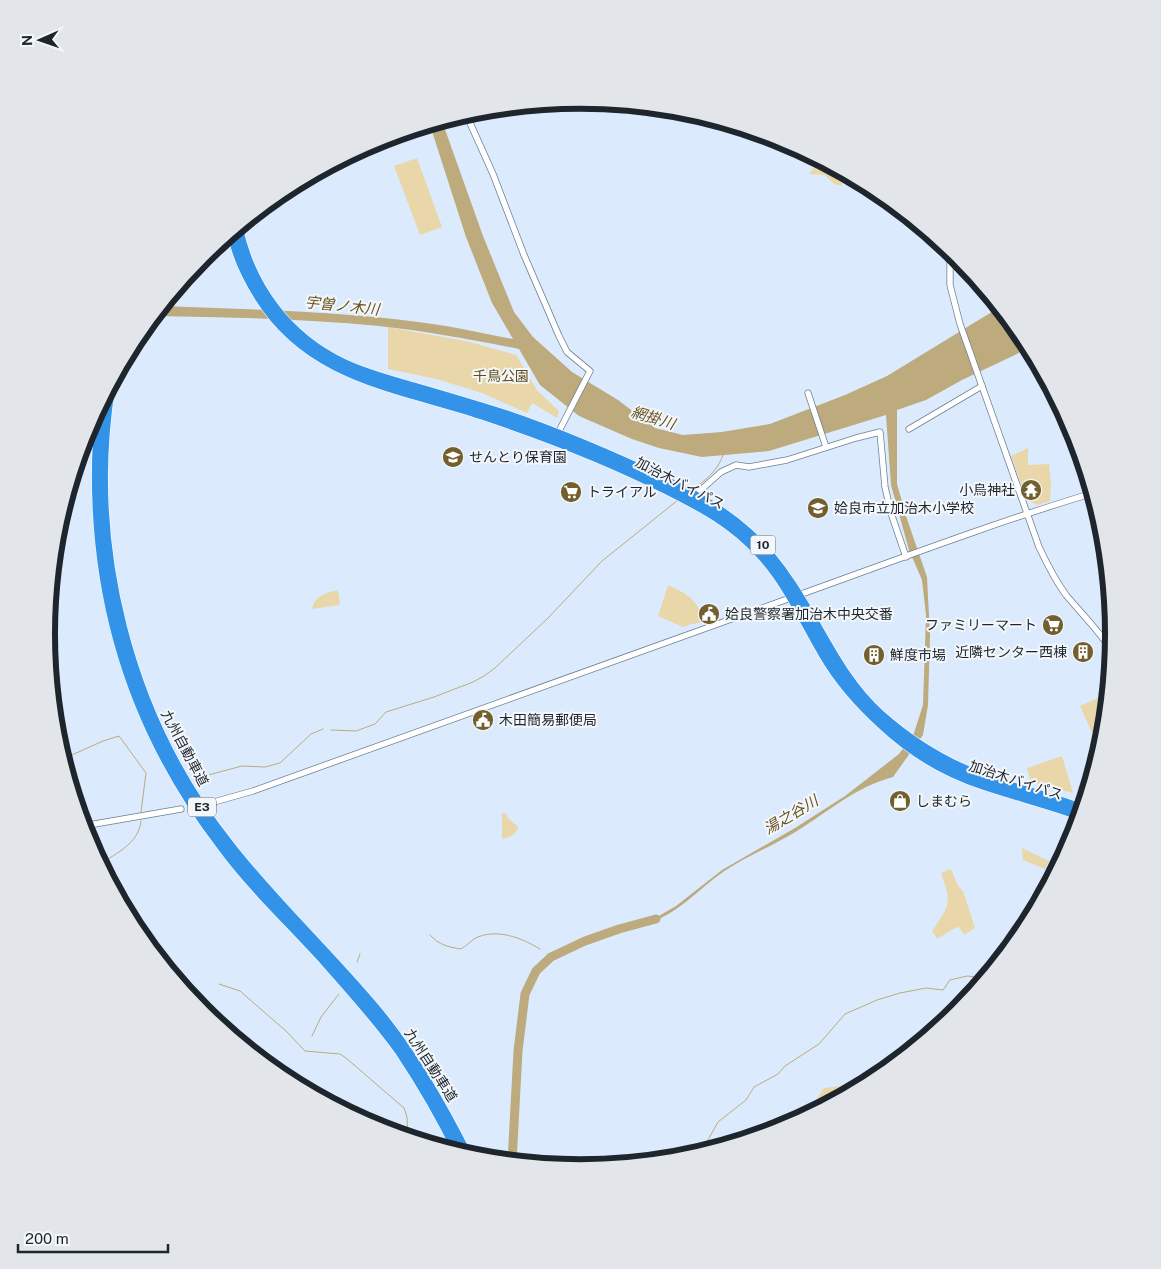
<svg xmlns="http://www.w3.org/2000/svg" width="1161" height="1269" viewBox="0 0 1161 1269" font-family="'Public Sans','Noto Sans JP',sans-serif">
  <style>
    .green { fill: #e9d7a9 }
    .water { fill: #bdaa7d }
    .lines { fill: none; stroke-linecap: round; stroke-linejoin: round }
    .stream { stroke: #bdaa7d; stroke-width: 1 }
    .river { stroke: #bdaa7d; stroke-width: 9 }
    .minor-casing { stroke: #6c7f92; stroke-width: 7 }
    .highway-casing { stroke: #fff; stroke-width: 10 }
    .minor { stroke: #fff; stroke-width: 5.5 }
    .highway { stroke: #3293e8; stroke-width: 9 }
    .labels { text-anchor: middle; stroke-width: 4; stroke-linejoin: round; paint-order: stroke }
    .shield { fill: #f3f7fb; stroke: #5e646b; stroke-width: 1 }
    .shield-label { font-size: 12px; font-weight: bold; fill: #1e252d }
    .park-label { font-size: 14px; fill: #604c15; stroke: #f3f7fb }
    .poi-label { font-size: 14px; fill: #1e252d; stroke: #f3f7fb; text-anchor: start }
    .street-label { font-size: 14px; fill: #1e252d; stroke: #f3f7fb }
    .water-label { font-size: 15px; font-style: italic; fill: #68541e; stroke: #f3f7fb }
    .rim { fill: none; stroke: #1e252d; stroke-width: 6 }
  </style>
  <rect width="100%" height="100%" fill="#dbebfd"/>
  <!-- green -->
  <g class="green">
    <path d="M 417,158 L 442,227 L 420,235 L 394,166 Z"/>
    <path d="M 822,161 L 841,171 L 842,186 L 834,184 L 825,175 L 809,174 L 815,166 Z"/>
    <path d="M 388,327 L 470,342 L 516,355 L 537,390 L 559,411 L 557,418 L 532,403 L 527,413 L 482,393 L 436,379 L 388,369 Z"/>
    <path d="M 1028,448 L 1028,465 L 1049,464 L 1051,485 L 1050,501 L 1037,505 L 1027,500 L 1011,456 Z"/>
    <path d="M 668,585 C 691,596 695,598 705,622 L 692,624 L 683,627 L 658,616 Z"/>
    <path d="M 338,590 L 340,605 L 312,609 C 315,595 326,593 338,590 Z"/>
    <path d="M 1109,693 L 1105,729 L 1095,734 L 1092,733 L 1080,706 Z"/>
    <path d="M 1062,756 L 1073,793 L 1031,782 L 1027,768 Z"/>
    <path d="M 502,813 L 505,813 L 508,818 L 518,827 C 517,834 508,838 502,839 Z"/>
    <path d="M 1022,848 L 1049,861 L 1045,869 L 1023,860 Z"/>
    <path d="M 951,869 L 958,886 L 963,891 L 975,928 L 964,935 L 959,927 L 955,928 L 937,939 L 932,931 C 950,905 952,903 941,873 Z"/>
    <path d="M 209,1018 L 331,1095 L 359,1107 L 360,1120 L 283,1079 Z"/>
    <path d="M 869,1083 L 803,1119 L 824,1088 Z"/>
  </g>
  <!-- water -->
  <path class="water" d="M 442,121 L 483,236 L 514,312 L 533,337 L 572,372 L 618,400 L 655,428 L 683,435 L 722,432 L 770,424 L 845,395 L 887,376 L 1000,307 L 1025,338 L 1029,346 L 1023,351 L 962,380 L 926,400 L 897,410 L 897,484 L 907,519 L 927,577 L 930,635 L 928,705 L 923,735 L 893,777 C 857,786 828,812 797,831 C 773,846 746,856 723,872 C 697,890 677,916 644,924 L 644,921 L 657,917 L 676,906 L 722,870 L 795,828 L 845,796 L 899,754 L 914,733 L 923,705 L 926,615 L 922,580 L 909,550 L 891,485 L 886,415 L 769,451 L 702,457 L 659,448 L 632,439 L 579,416 L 540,385 L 519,349 C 473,340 426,331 379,326 C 304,319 229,317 154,316 L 162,306 C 257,310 352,311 446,326 C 469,330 491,335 513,339 L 492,303 L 466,237 L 430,125 Z"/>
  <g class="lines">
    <!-- stream -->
    <g class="stream">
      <path d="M 699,485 C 709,477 719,468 723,455"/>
      <path d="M 331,730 L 356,731 L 375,724 L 386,712 L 434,697 L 473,682 L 484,676 L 495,668 L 548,618 L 602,561 L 678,500"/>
      <path d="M 63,759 L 103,741 L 119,736 L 146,773 L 141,812"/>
      <path d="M 197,778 L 242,766 L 265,767 L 280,763 L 311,734 L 323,729"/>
      <path d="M 100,864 C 117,853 139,843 141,821"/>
      <path d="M 430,935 C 439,945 448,947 461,949 C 466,946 470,942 474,939 C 495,927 522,938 540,949"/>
      <path d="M 548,954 L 551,957"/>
      <path d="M 357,962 L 360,954"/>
      <path d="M 219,984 L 240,991 L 286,1031 L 305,1051 L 340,1054 L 346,1058 L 404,1108 L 407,1117 L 408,1138"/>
      <path d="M 312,1036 L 321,1017 L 339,994"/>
      <path d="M 680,1159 L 703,1149 L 718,1122 L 746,1100 L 754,1087 L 778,1074 L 785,1066 L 819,1044 L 845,1014 L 877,1000 L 900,993 L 926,988 L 943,990 L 950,980 L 967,976 L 986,978"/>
      <path d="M 622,1165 L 627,1162 L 639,1163"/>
    </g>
    <!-- river -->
    <path class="river" d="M 512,1162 L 518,1051 L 525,994 L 536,971 L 551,957 L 585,941 L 619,929 L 656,919"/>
    <!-- minor casing -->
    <g class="minor-casing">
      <g id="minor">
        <path d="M 466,114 L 493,174 L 524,255 L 559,336 L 567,352 L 590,371 L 557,435"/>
        <path d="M 950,250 L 950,285 L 960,324 L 1039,547 C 1047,564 1055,580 1066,595 C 1082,614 1099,631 1113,652"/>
        <path d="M 808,393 L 826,447"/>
        <path d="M 909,429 L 982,386"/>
        <path d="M 693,497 L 721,472 L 736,465 L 749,467 L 787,460 L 856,438 L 880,432 L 885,487 L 891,513 L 906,557"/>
        <path d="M 207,804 L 253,791 C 419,731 585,671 751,612 C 865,572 977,528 1093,493"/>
        <path d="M 83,826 L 181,809"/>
      </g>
    </g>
    <!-- highway casing -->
    <g class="highway-casing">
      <g id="highway">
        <path d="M 238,227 C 251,287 288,337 343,363 C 366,374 390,380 414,387 C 445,396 476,405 507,415 C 563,434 618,458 671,483 C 735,514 768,543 804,604 C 827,642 846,684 880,714 C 909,740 944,762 981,776 C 1014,789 1050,796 1083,809"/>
        <path d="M 232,233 C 236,256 247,278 259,297 C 310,379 398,387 482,415 C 545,436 608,460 667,490 C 703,508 733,524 760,554 C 787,583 803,620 823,654 C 838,680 859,704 882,725 C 910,751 946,773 983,785 C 1015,796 1049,804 1081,816"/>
        <path d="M 111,385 C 85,545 128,717 229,844 C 277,906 336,959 385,1020 C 418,1062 444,1108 468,1156"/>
        <path d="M 100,405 C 84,567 122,717 222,847 C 253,889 291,924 326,963 C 351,991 378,1021 400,1052 C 422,1085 441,1118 458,1153"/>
      </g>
    </g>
    <!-- minor -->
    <use href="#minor" class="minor"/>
    <!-- highway -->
    <use href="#highway" class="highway"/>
  </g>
  <!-- icons -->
  <defs>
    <g id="school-disc" transform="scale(1.125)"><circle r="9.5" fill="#725f2d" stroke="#f3f7fb"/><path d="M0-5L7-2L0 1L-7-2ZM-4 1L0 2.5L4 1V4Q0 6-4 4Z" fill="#fff"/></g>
    <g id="temple-disc" transform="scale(1.125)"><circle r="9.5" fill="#725f2d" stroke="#f3f7fb"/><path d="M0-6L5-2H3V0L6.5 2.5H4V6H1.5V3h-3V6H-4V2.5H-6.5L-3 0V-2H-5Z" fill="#fff"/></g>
    <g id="supermarket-disc" transform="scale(1.125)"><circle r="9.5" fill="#725f2d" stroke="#f3f7fb"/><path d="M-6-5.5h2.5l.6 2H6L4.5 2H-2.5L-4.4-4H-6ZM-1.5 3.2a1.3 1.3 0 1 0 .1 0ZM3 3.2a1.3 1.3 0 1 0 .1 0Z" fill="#fff"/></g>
    <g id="civic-disc" transform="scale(1.125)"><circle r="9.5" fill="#725f2d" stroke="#f3f7fb"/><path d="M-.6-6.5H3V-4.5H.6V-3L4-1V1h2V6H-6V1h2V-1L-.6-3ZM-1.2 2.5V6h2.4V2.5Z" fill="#fff"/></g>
    <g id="building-disc" transform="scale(1.125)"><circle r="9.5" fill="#725f2d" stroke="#f3f7fb"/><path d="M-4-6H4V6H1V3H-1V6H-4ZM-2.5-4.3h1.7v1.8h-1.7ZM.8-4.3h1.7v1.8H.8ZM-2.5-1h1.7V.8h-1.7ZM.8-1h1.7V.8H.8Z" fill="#fff"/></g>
    <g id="shop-disc" transform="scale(1.125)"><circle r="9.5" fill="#725f2d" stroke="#f3f7fb"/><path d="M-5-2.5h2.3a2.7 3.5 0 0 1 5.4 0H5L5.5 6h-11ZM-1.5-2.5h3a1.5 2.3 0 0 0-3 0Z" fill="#fff"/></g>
  </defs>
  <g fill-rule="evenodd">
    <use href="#school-disc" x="453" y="457"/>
    <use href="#temple-disc" x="1031" y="490"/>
    <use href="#supermarket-disc" x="571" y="492"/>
    <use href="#school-disc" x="818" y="508"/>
    <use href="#civic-disc" x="709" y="614"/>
    <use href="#supermarket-disc" x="1053" y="625"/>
    <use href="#building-disc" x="1083" y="652"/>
    <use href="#building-disc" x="874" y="655"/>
    <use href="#civic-disc" x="483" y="720"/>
    <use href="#shop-disc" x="900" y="801"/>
  </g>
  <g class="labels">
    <!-- shield labels -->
    <g class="shield">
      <rect x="750.5" y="535.5" width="25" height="19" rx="4"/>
      <rect x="188" y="797.5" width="28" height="19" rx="4"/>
    </g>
    <g class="shield-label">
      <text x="763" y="549">10</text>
      <text x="202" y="811">E3</text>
    </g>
    <!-- park labels -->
    <g class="park-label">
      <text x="501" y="381">千鳥公園</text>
    </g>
    <!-- poi labels -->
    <g class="poi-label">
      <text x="469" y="462">せんとり保育園</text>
      <text x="1015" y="495" text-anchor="end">小烏神社</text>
      <text x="587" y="497">トライアル</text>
      <text x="834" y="513">姶良市立加治木小学校</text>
      <text x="725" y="619">姶良警察署加治木中央交番</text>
      <text x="1037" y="630" text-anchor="end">ファミリーマート</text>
      <text x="1067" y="657" text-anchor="end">近隣センター西棟</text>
      <text x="890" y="660">鮮度市場</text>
      <text x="499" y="725">木田簡易郵便局</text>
      <text x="916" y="806">しまむら</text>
    </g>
    <!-- street labels -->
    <g class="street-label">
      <text transform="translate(680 483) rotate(27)" y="5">加治木バイパス</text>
      <text transform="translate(185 748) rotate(62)" y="5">九州自動車道</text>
      <text transform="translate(1016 780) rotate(18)" y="5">加治木バイパス</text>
      <text transform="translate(431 1065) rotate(57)" y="5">九州自動車道</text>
    </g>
    <!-- water labels -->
    <g class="water-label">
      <text transform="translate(342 306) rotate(6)" y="5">宇曽ノ木川</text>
      <text transform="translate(653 418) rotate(17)" y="5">網掛川</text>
      <text transform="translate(791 815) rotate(-31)" y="5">湯之谷川</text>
    </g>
  </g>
  <!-- crop -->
  <path d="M0 0H1161V1269H0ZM55 634a525 525 0 1 1 1050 0a525 525 0 1 1-1050 0Z" fill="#e2e6eb" fill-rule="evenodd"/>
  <path class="rim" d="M55 634a525 525 0 1 1 1050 0a525 525 0 1 1-1050 0Z"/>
  <!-- north arrow -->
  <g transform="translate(40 40) rotate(268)" stroke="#f3f7fb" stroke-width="4" paint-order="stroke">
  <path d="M0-4L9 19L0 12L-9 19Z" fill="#1e252d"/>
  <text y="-8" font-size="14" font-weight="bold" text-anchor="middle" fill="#1e252d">N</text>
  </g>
  <!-- scale -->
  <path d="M18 1244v8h150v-8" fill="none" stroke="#1e252d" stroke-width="2.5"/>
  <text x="25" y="1244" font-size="15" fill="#1e252d" stroke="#f3f7fb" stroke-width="4" paint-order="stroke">200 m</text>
</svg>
